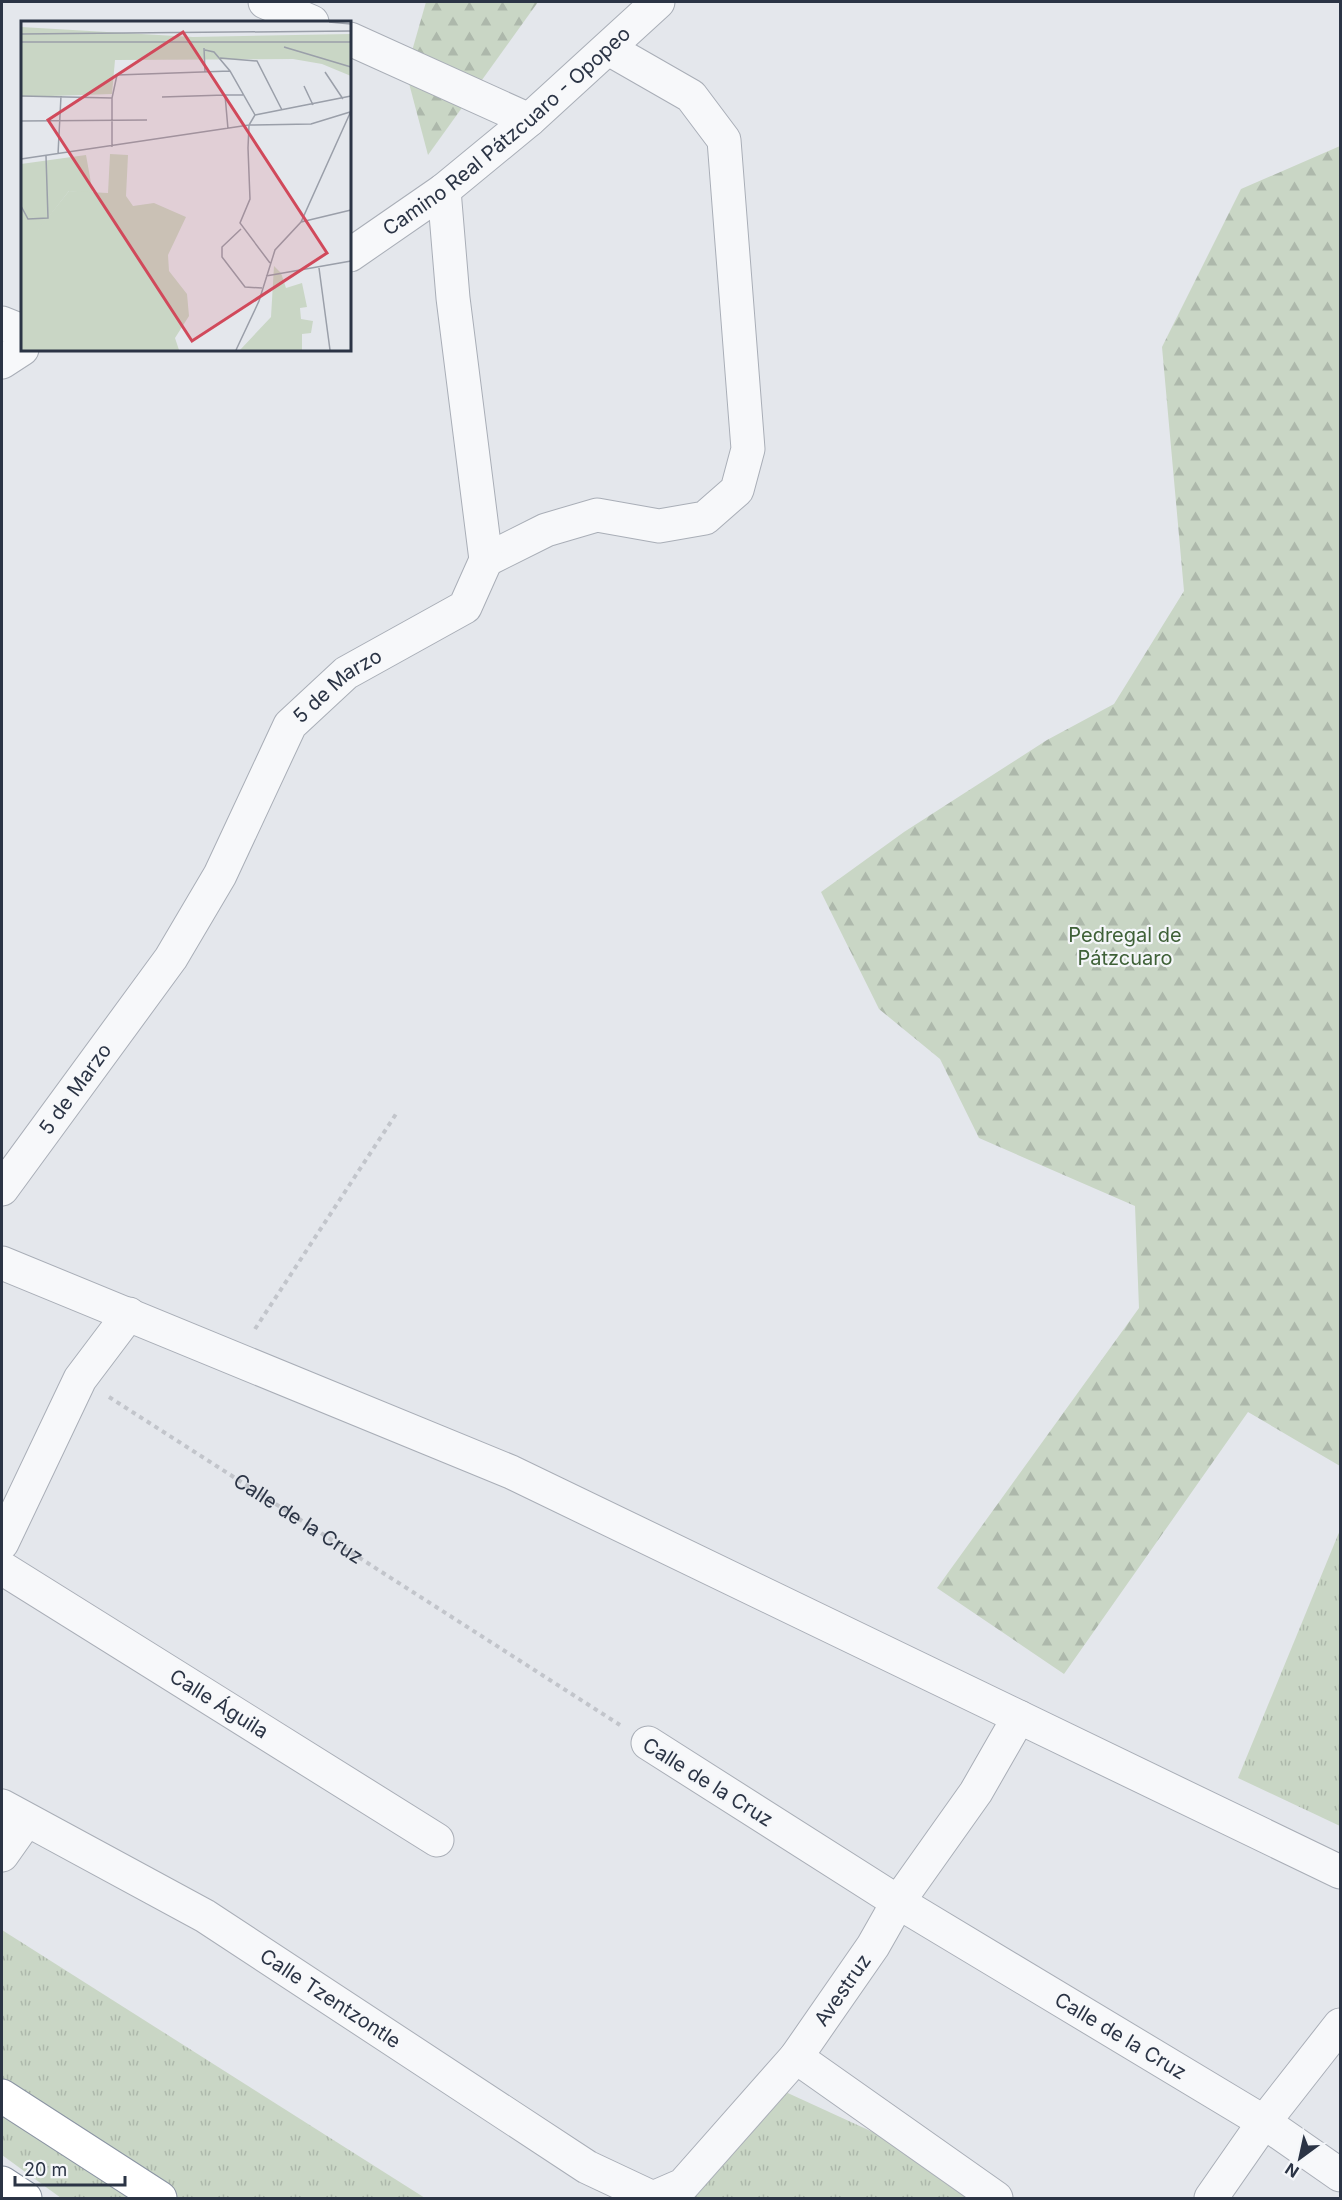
<svg xmlns="http://www.w3.org/2000/svg" width="1342" height="2200" viewBox="0 0 1342 2200" font-family="Inter,sans-serif">
  <style>
    .grass { fill: url(#grass-tufts) }
    .forest { fill: url(#forest-firs) }
    .lines { fill: none; stroke-linecap: round; stroke-linejoin: round }
    .street-casing { stroke: #a9aeb7; stroke-width: 35 }
    .highway-casing { stroke: #8b94a3; stroke-width: 35 }
    .path { stroke: #c2c5cb; stroke-width: 4; stroke-dasharray: 4.5 4.5; stroke-linecap: butt }
    .street { stroke: #f7f8fa; stroke-width: 33 }
    .highway { stroke: #fff; stroke-width: 33 }
    .labels { text-anchor: middle; stroke-width: 4.5; stroke-linejoin: round; paint-order: stroke }
    .street-label { font-size: 20px; fill: #2b3445; stroke: #f4f6f9 }
    .park-label { font-size: 20px; fill: #3f6138; stroke: #f4f6f9 }
    .inset-road { fill: none; stroke: #9a9fa9; stroke-width: 1.5 }
    .view { fill: #d1495b; fill-opacity: 0.15; stroke: #d1495b; stroke-width: 3 }
    .inset-edge { fill: none; stroke: #2b3445; stroke-width: 3 }
  </style>
  <defs>
    <pattern id="grass-tufts" width="24" height="20" patternUnits="userSpaceOnUse" patternTransform="scale(1.5)"><rect width="24" height="20" fill="#c9d6c5"/><path d="M3 7l-1-3M5 7V3M7 7l1-3M15 17l-1-3M17 17v-4M19 17l1-3" fill="none" stroke="#adb8ab"/></pattern>
    <pattern id="forest-firs" width="22" height="20" patternUnits="userSpaceOnUse" patternTransform="scale(1.5)"><rect width="22" height="20" fill="#c9d6c5"/><path d="M5 1l3.5 6h-7zM16 11l3.5 6h-7z" fill="#adb8ab"/></pattern>
  </defs>
  <rect width="100%" height="100%" fill="#e4e7ec"/>
  <!-- grass -->
  <g class="grass">
    <path d="M 1340,1530 L 1340,1826 L 1238,1778 Z"/>
    <path d="M 2,1930 L 425,2198 L 61,2198 L 2,2155 Z"/>
    <path d="M 779,2089 L 936,2161 L 994,2198 L 692,2198 Z"/>
  </g>
  <!-- forest -->
  <g class="forest">
    <path d="M 426,2 L 538,2 L 428,155 L 406,72 Z"/>
    <path d="M 1340,146 L 1340,1466 L 1248,1412 L 1064,1674 L 937,1588 L 1139,1308 L 1135,1206 L 979,1138 L 940,1059 L 879,1009 L 821,892 L 904,832 L 1047,740 L 1114,704 L 1184,591 L 1162,347 L 1241,189 Z"/>
  </g>
  <g class="lines">
    <!-- street casing -->
    <g class="street-casing">
      <g id="street">
        <path d="M 265,2 L 312,22"/>
        <path d="M 350,39 L 529,120"/>
        <path id="s2" d="M 350,255 L 444,190 L 529,120 L 658,2"/>
        <path d="M 2,323 L 22,331"/>
        <path d="M 2,362 L 22,349"/>
        <path d="M 486,560 L 546,530 L 597,515 L 659,526 L 705,518 L 737,490 L 748,449 L 724,140 L 691,96 L 609,49"/>
        <path id="s3" d="M 2,1189 L 171,958 L 220,875 L 290,725 L 346,673 L 465,607 L 486,560 L 453,298 L 444,190"/>
        <path d="M 2,1263 L 511,1472 L 1340,1872"/>
        <path d="M 2,1543 L 80,1379 L 129,1314"/>
        <path id="s4" d="M 2,1568 L 437,1840"/>
        <path id="s5" d="M 648,1743 L 898,1902 L 1264,2122 L 1340,2175"/>
        <path id="s6" d="M 2,1806 L 205,1916 L 587,2167 L 653,2198"/>
        <path d="M 2,1855 L 26,1821"/>
        <path d="M 796,2057 L 996,2198"/>
        <path id="s7" d="M 653,2198 L 683,2185 L 796,2057 L 873,1946 L 898,1902 L 976,1792 L 1019,1717"/>
        <path d="M 1211,2198 L 1264,2122 L 1340,2025"/>
      </g>
    </g>
    <!-- highway casing -->
    <g class="highway-casing">
      <g id="highway">
        <path d="M 2,2096 L 160,2198"/>
        <path d="M 2,2183 L 25,2198"/>
      </g>
    </g>
    <!-- path -->
    <g class="path">
      <path d="M 255,1329 L 396,1114"/>
      <path id="s1" d="M 109,1397 L 620,1725"/>
    </g>
    <!-- street -->
    <use href="#street" class="street"/>
    <!-- highway -->
    <use href="#highway" class="highway"/>
  </g>
  <g class="labels">
    <!-- street labels -->
    <g class="street-label">
      <text dy="7" stroke="none"><textPath href="#s2" startOffset="200">Camino Real Pátzcuaro - Opopeo</textPath></text>
      <text dy="7" stroke="none"><textPath href="#s3" startOffset="610">5 de Marzo</textPath></text>
      <text dy="7" stroke="none"><textPath href="#s3" startOffset="124">5 de Marzo</textPath></text>
      <text dy="7" stroke="none"><textPath href="#s1" startOffset="225">Calle de la Cruz</textPath></text>
      <text dy="7" stroke="none"><textPath href="#s4" startOffset="256">Calle Águila</textPath></text>
      <text transform="translate(708 1782) rotate(32)" y="7">Calle de la Cruz</text>
      <text dy="7" stroke="none"><textPath href="#s7" startOffset="285">Avestruz</textPath></text>
      <text dy="7" stroke="none"><textPath href="#s6" startOffset="381">Calle Tzentzontle</textPath></text>
      <text dy="7" stroke="none"><textPath href="#s5" startOffset="556">Calle de la Cruz</textPath></text>
    </g>
    <!-- park labels -->
    <g class="park-label">
      <text x="1125" y="942">Pedregal de<tspan x="1125" dy="23">Pátzcuaro</tspan></text>
    </g>
  </g>
  <!-- overview -->
  <g transform="translate(21 21)">
    <rect width="330" height="330" fill="#e4e7ec"/>
    <path d="M 0,6 L 172,16 L 330,13 L 330,55 L 301,43 L 272,38 L 94,39 L 91,73 L 0,76 ZM 65,134 L 72,173 L 48,170 L 15,212 L 0,211 L 0,143 Z" fill="#c9d6c5"/>
    <path d="M 89,133 L 107,134 L 105,175 L 112,185 L 133,182 L 165,196 L 147,234 L 148,250 L 166,273 L 168,295 L 154,317 L 158,329 L 0,329 L 0,211 L 15,211 L 48,170 L 87,172 ZM 253,245 L 260,252 L 265,267 L 281,262 L 286,286 L 279,287 L 280,298 L 292,300 L 290,312 L 281,313 L 281,329 L 219,329 L 250,296 Z" fill="#c9d6c5"/>
    <path class="inset-road" d="M 308,1 L 330,3M 0,13 L 330,10M 0,21 L 330,21M 263,26 L 330,46M 183,27 L 184,51M 184,29 L 193,31 L 209,50 L 234,94 L 228,104 L 227,127 L 229,178 L 219,202 L 249,242M 199,37 L 236,40 L 261,89M 304,51 L 322,78M 283,65 L 292,84M 0,75 L 91,77M 141,76 L 204,74M 234,94 L 330,75M 0,100 L 126,99M 207,108 L 204,74 L 222,74M 91,126 L 91,77 L 96,54 L 209,50M 37,133 L 40,75M 0,138 L 228,104 L 290,103 L 329,91M 0,185 L 7,198 L 27,197 L 25,135M 280,201 L 330,189M 220,208 L 201,226 L 201,236 L 224,266 L 241,267M 298,247 L 309,329M 245,255 L 330,240M 215,329 L 238,280 L 254,229 L 280,201 L 330,90"/>
    <path class="view" d="M 162,11 L 306,232 L 171,320 L 27,99 Z"/>
    <rect width="330" height="330" class="inset-edge"/>
  </g>
  <!-- border -->
  <rect width="1342" height="2200" fill="none" stroke="#2b3445" stroke-width="6"/>
  <!-- north arrow -->
  <g transform="translate(1300 2158) rotate(213)" stroke="#f4f6f9" stroke-width="4.5" paint-order="stroke">
  <path d="M0-4.5L10 22L0 15L-10 22Z" fill="#2b3445"/>
  <text y="-9" font-size="16" font-weight="bold" text-anchor="middle" fill="#2b3445">N</text>
  </g>
  <!-- scale -->
  <path d="M15 2176v9h110v-9" fill="none" stroke="#2b3445" stroke-width="3"/>
  <text x="24" y="2176" font-size="18" fill="#2b3445" stroke="#f4f6f9" stroke-width="4.5" paint-order="stroke">20 m</text>
</svg>
